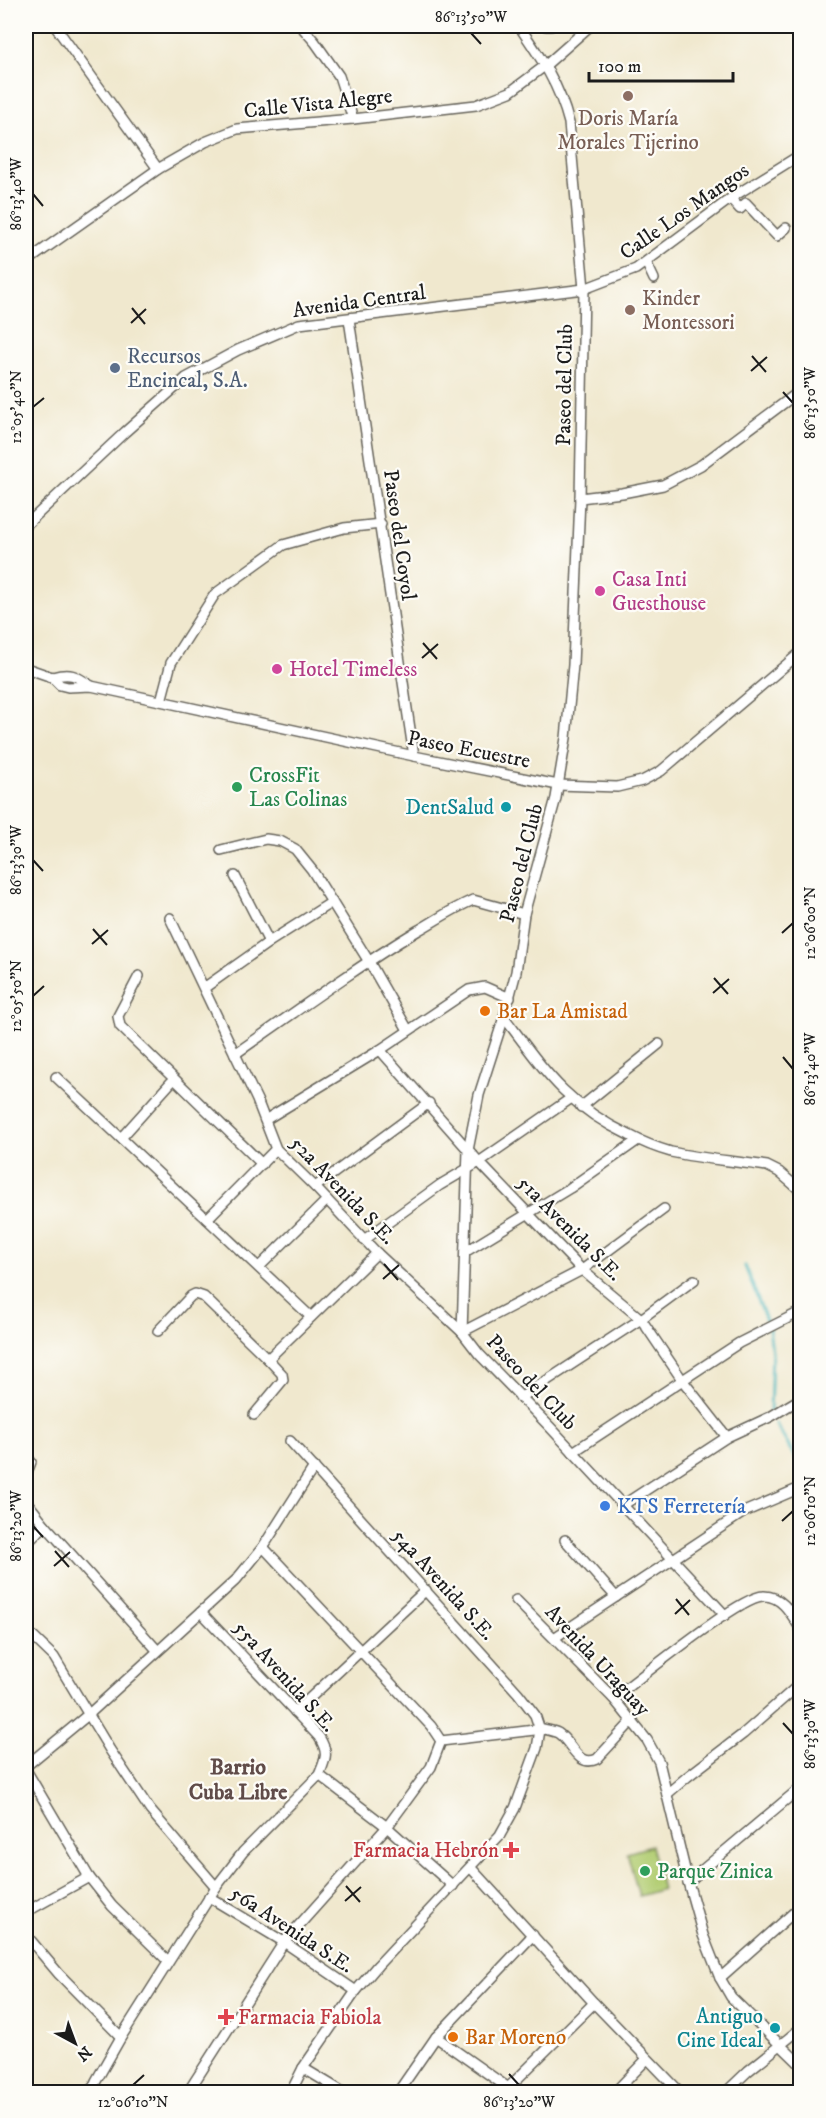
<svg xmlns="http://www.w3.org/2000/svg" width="826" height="2118" viewBox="0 0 826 2118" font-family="'IM FELL DW Pica',serif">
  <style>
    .pitch { fill: #b3ce74; stroke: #687548; stroke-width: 1.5 }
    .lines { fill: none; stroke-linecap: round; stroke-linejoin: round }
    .stream { stroke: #44b4ba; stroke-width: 3 }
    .minor-casing { stroke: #66635a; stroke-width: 12 }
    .minor { stroke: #fff; stroke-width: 9 }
    .ticks { fill: none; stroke: #1c1c1c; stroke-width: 2 }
    .education-dot { fill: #8d6e63; stroke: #fdfcf7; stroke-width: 2 }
    .service-dot { fill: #5c6f8a; stroke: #fdfcf7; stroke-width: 2 }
    .hotel-dot { fill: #d1479c; stroke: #fdfcf7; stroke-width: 2 }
    .leisure-dot { fill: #2e9e5b; stroke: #fdfcf7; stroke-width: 2 }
    .culture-dot { fill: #0f9aa8; stroke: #fdfcf7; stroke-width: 2 }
    .food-dot { fill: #e8710a; stroke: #fdfcf7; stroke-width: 2 }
    .shop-dot { fill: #3f7fe0; stroke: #fdfcf7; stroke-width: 2 }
    .health-dot { fill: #e0444e; stroke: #fdfcf7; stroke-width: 2 }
    .labels { text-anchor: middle; stroke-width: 4.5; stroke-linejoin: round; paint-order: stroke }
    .street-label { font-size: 21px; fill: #1c1c1c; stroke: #fdfcf7 }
    .education-label { font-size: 21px; fill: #785e54; stroke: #fdfcf7 }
    .service-label { font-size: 21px; fill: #4e5e75; stroke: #fdfcf7; text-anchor: start }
    .hotel-label { font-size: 21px; fill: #b23c85; stroke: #fdfcf7; text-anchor: start }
    .leisure-label { font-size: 21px; fill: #27864d; stroke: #fdfcf7; text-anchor: start }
    .culture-label { font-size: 21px; fill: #0d838f; stroke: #fdfcf7; text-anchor: end }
    .food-label { font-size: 21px; fill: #c56008; stroke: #fdfcf7; text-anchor: start }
    .shop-label { font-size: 21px; fill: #366cbe; stroke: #fdfcf7; text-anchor: start }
    .health-label { font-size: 21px; fill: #be3a42; stroke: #fdfcf7; text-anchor: end }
    .neighbourhood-label { font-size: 22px; font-weight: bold; fill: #604c49; stroke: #fdfcf7 }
    .neatline { fill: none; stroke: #1c1c1c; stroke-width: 2 }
    .ticks-label { font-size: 15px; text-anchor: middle; fill: #1c1c1c }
  </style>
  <rect width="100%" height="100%" fill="#fdfcf7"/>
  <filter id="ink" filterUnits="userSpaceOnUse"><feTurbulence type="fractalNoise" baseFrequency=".0167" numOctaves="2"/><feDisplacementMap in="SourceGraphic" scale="12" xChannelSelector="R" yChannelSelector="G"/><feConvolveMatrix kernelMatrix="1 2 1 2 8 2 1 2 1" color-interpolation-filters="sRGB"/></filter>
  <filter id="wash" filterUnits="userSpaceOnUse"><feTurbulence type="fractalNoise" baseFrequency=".008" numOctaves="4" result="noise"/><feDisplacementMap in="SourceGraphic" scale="24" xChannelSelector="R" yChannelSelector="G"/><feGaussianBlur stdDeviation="1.35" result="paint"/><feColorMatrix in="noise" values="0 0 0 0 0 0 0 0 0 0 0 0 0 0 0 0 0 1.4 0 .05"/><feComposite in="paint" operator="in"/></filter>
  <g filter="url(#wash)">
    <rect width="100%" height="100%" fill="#f0e8ce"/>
    <!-- pitch -->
    <path class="pitch" d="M 651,1846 L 663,1889 L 639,1896 L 627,1853 Z"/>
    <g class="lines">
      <!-- stream -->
      <g class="stream">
        <path d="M 745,1266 L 769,1328 L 772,1353 L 770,1414"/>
        <path d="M 776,1424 L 800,1466"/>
      </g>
    </g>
  </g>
  <g filter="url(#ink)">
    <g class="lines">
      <!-- minor casing -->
      <g class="minor-casing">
        <g id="minor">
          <path d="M 55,26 L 158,169"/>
          <path d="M 301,26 L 315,42 L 339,76 L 353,119"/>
          <path d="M 546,26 L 551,26"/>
          <path d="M 731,199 L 740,209 L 746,203 L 777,236 L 786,228"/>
          <path d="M 26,262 L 158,169 L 205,142 L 237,129 L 353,119 L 476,105 L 510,92 L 546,65 L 590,26"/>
          <path d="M 646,262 L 654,279"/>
          <path d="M 349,319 L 414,756"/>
          <path d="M 580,498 L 622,493 L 663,485 L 701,465 L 800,391"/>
          <path d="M 26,525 L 125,432 L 186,378 L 238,350 L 299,324 L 584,289 L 636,269 L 734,196 L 800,155"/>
          <path d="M 26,668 L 52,677 L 60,685 L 68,687 L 91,686 L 414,756 L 558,785 L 617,787 L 642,781 L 661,771 L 800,653"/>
          <path d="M 52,677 C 71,672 75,675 91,686"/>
          <path d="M 161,701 L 171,663 L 215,594 L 283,545 L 344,528 L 381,524"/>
          <path d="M 221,850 L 266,839 L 280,841 L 295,849 L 312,870 L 368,960 L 408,1030"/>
          <path d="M 235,876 L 269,942"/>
          <path d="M 170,918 L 257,1100 L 276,1149 L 315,1187 L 377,1253 L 462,1332 L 479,1354 L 550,1427 L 725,1615"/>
          <path d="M 139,976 L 118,1016 L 120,1026 L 262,1164"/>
          <path d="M 204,988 L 269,942 L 332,902"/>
          <path d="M 504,1017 C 544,1070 567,1106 629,1135 C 642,1142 657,1148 671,1152 C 702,1159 735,1161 767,1166 L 779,1172 L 800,1190"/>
          <path d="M 380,1050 L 479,1162 L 582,1270 L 641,1319 L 683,1381 L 727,1437"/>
          <path d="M 235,1054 C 295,1012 354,969 417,931 C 436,920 452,909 473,900 L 524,914"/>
          <path d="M 56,1077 L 311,1317"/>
          <path d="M 581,1107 L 659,1044"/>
          <path d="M 265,1120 L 380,1050 L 469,990 L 485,987 L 510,998"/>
          <path d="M 121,1138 L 174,1079"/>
          <path d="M 315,1187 L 429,1103"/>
          <path d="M 207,1219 L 276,1149"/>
          <path d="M 364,1240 L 440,1185 L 479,1162 L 570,1099"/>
          <path d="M 465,1252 L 570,1188 L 638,1140"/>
          <path d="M 259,1267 L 327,1200"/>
          <path d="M 158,1331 L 191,1296 L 195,1294 L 204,1297 L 268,1359"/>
          <path d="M 462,1332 L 468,1150 L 479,1095 L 504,1017 L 516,972 L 524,914 L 556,798 L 566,738 L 573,665 L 580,498 L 584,289 L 569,123 C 559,84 541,58 519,26"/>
          <path d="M 462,1332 L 582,1270 L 664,1209"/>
          <path d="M 520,1398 L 641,1319 L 694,1280"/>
          <path d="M 254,1415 L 283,1380 L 282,1374 L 268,1359 L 377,1253"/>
          <path d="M 290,1441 L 518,1693 L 535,1715 L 540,1730 L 537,1748 L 515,1808 L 500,1835 L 378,1965 L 356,1991 L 303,2068 L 291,2092"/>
          <path d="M 573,1452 L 739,1343 L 800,1312"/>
          <path d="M 26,1455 L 31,1462 L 26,1475"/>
          <path d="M 26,1501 L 45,1525"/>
          <path d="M 623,1505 L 727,1437 L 770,1417 L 800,1399"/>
          <path d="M 565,1540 L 616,1597"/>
          <path d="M 26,1544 L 45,1525 L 157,1650"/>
          <path d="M 516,1600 L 613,1698 L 647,1740 L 659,1762 L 688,1882 L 703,1935 L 720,1978 L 731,1997 L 800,2064"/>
          <path d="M 26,1630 L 54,1657 L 110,1750 L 150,1810 L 216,1887"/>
          <path d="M 554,1638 L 744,1512 L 800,1488"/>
          <path d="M 613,1698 C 638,1680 740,1596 763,1596 C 782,1595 792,1615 800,1628"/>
          <path d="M 295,1712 L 426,1590"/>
          <path d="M 441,1741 L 543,1729 C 548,1730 554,1731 558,1733 C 572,1742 577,1768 597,1759 L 633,1720"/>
          <path d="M 26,1766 L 89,1714 L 236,1580 L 263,1547 L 314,1467"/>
          <path d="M 26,1770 L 89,1877 L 112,1906 L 168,1961"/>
          <path d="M 319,1775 L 387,1827 L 453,1886"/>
          <path d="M 667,1794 L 687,1777 L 743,1734 L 800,1684"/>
          <path d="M 471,1868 L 594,2003 L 680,2092"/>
          <path d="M 688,1882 L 800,1788"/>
          <path d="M 209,1897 L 284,1942 L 356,1991"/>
          <path d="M 26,1912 L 89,1877"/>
          <path d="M 26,1935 L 59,1974 L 121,2037"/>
          <path d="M 720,1978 L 800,1907"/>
          <path d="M 436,2037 L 514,2092"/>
          <path d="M 303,2068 L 343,2092"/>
          <path d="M 508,2088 L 594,2003"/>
          <path d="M 94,2092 L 92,2090 L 96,2081 L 121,2037 L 216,1887 L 243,1852 L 319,1775 C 326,1758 329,1753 319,1737 L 202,1613"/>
          <path d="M 188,2092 L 284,1942 L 387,1827 L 431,1767 L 441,1741 L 431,1726 L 263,1547"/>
          <path d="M 398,2092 L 436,2037 L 533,1935"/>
          <path d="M 615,2092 L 647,2059"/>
          <path d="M 726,2092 L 748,2071 L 800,2029"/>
        </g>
      </g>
      <!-- minor -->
      <use href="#minor" class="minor"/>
    </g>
  </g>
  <!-- ticks -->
  <path class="ticks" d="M 471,33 L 481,44M 33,194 L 43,206M 132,308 L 145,324M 131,323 L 146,309M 752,356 L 766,372M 751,371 L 767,357M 783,392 L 793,403M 33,407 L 44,398M 423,643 L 437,659M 422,658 L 438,644M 33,860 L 43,871M 93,929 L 107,945M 782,933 L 793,923M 92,944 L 108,930M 714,978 L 728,994M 713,993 L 729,979M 33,996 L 44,986M 783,1057 L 793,1069M 384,1264 L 398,1280M 383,1279 L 399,1265M 782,1521 L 793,1511M 33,1526 L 43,1537M 55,1551 L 69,1567M 54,1566 L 70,1552M 676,1599 L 689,1615M 675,1614 L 690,1600M 783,1723 L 793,1734M 346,1886 L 360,1902M 345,1901 L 361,1887M 509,2074 L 519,2085M 133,2085 L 144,2075"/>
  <!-- markers -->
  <g class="education-dot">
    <circle cx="628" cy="96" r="6"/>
    <circle cx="630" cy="310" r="6"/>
  </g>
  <circle class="service-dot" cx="115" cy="368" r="6"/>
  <g class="hotel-dot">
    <circle cx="600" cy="591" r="6"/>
    <circle cx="277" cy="669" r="6"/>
  </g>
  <g class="leisure-dot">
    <circle cx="237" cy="787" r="6"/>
    <circle cx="645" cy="1871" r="6"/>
  </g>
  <g class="culture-dot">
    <circle cx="506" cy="807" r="6"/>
    <circle cx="775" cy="2028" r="6"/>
  </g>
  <g class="food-dot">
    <circle cx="485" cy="1011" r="6"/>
    <circle cx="453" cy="2037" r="6"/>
  </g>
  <circle class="shop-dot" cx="605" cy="1506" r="6"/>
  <g class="health-dot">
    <path d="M508 1841h6v6h6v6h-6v6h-6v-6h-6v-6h6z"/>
    <path d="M223 2008h6v6h6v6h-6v6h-6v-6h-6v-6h6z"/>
  </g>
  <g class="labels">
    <!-- street labels -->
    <g class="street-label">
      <text transform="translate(318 103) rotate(-6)" y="7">Calle Vista Alegre</text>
      <text transform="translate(684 211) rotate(-35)" y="7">Calle Los Mangos</text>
      <text transform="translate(359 301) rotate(-8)" y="7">Avenida Central</text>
      <text transform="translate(564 385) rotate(-89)" y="7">Paseo del Club</text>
      <text transform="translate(400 535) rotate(82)" y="7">Paseo del Coyol</text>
      <text transform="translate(469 749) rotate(11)" y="7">Paseo Ecuestre</text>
      <text transform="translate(521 863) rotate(-76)" y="7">Paseo del Club</text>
      <text transform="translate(343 1190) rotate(46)" y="7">52a Avenida S.E.</text>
      <text transform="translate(570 1228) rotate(45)" y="7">51a Avenida S.E.</text>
      <text transform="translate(532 1382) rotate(47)" y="7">Paseo del Club</text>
      <text transform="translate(444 1584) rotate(48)" y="7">54a Avenida S.E.</text>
      <text transform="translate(598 1660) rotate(47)" y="7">Avenida Uraguay</text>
      <text transform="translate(285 1676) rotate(48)" y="7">55a Avenida S.E.</text>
      <text transform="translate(292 1929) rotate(33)" y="7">56a Avenida S.E.</text>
    </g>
    <!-- education labels -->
    <g class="education-label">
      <text x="628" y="125">Doris María<tspan x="628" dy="24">Morales Tijerino</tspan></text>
      <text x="642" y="305" text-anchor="start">Kinder<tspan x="642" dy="24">Montessori</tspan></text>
    </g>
    <!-- service labels -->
    <g class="service-label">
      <text x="127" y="363">Recursos<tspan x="127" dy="24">Encincal, S.A.</tspan></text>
    </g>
    <!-- hotel labels -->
    <g class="hotel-label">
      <text x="612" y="586">Casa Inti<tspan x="612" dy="24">Guesthouse</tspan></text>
      <text x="289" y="676">Hotel Timeless</text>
    </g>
    <!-- leisure labels -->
    <g class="leisure-label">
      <text x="249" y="782">CrossFit<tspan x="249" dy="24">Las Colinas</tspan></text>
      <text x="657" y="1878">Parque Zinica</text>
    </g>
    <!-- culture labels -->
    <g class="culture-label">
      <text x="494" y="814">DentSalud</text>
      <text x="763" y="2023">Antiguo<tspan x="763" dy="24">Cine Ideal</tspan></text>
    </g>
    <!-- food labels -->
    <g class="food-label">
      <text x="497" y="1018">Bar La Amistad</text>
      <text x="465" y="2044">Bar Moreno</text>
    </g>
    <!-- shop labels -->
    <g class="shop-label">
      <text x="617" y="1513">KTS Ferretería</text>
    </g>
    <!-- health labels -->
    <g class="health-label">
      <text x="499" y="1857">Farmacia Hebrón</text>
      <text x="238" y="2024" text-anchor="start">Farmacia Fabiola</text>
    </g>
    <!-- neighbourhood labels -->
    <g class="neighbourhood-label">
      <text x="238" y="1774">Barrio<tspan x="238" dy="25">Cuba Libre</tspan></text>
    </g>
  </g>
  <!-- margin -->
  <rect width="826" height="2118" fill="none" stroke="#fdfcf7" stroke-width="66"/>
  <!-- north arrow -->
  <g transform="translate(75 2043) rotate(139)" stroke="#fdfcf7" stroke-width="4.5" paint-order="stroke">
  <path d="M0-4.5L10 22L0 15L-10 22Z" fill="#1c1c1c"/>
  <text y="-9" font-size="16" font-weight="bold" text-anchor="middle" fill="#1c1c1c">N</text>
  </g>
  <!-- scale -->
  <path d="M589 72v9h144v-9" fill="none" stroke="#1c1c1c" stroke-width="3"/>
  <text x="598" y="72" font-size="18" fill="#1c1c1c" stroke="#fdfcf7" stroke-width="4.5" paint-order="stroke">100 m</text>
  <rect x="33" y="33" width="760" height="2052" class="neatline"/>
  <g class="ticks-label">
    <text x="471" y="22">86°13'50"W</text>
    <text transform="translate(16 194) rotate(-90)" y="5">86°13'40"W</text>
    <text transform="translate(810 403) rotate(-90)" y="5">86°13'50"W</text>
    <text transform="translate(16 407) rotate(-90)" y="5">12°05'40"N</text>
    <text transform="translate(16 860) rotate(-90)" y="5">86°13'30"W</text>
    <text transform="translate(810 923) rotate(-90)" y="5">12°06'00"N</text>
    <text transform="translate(16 996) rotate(-90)" y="5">12°05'50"N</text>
    <text transform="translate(810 1069) rotate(-90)" y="5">86°13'40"W</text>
    <text transform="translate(810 1511) rotate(-90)" y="5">12°06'10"N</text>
    <text transform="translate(16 1526) rotate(-90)" y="5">86°13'20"W</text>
    <text transform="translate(810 1734) rotate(-90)" y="5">86°13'30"W</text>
    <text x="133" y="2107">12°06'10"N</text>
    <text x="519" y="2107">86°13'20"W</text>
  </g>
</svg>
